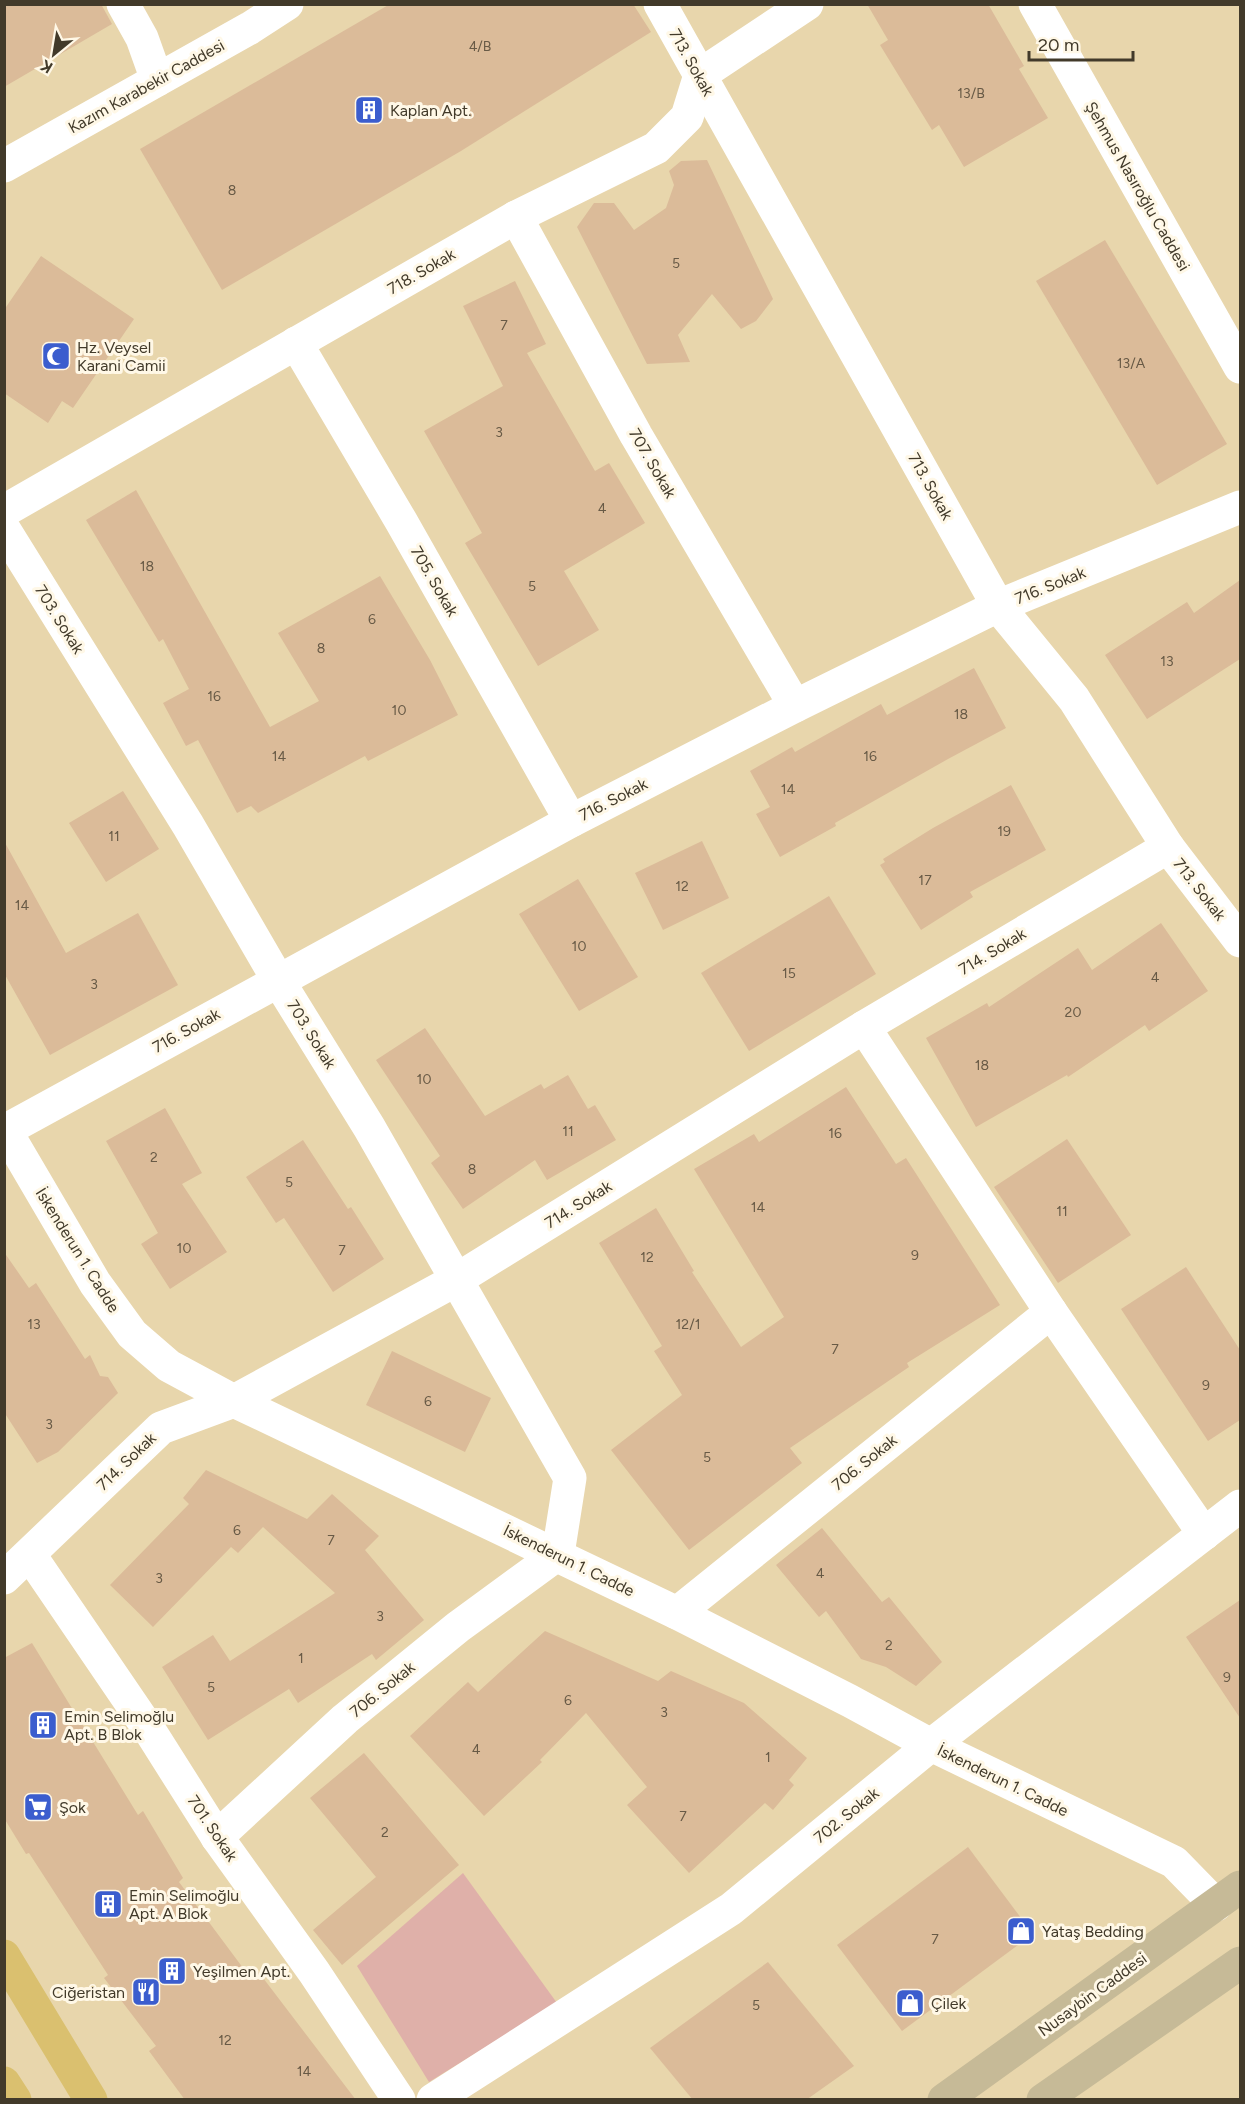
<svg xmlns="http://www.w3.org/2000/svg" width="1245" height="2104" viewBox="0 0 1245 2104" font-family="Figtree,sans-serif">
  <style>
    .green { fill: #dfb0a9 }
    .building { fill: #dbbb99 }
    .lines { fill: none; stroke-linecap: round; stroke-linejoin: round }
    .minor { stroke: #fff; stroke-width: 33 }
    .tertiary { stroke: #fff; stroke-width: 33 }
    .secondary { stroke: #c6ba97; stroke-width: 33 }
    .primary { stroke: #dac06f; stroke-width: 33 }
    .labels { text-anchor: middle; stroke-width: 6; stroke-linejoin: round; paint-order: stroke }
    .number-label { font-size: 14px; fill: #685a46 }
    .street-label { font-size: 16px; fill: #423a2a; stroke: #fff8e7 }
    .poi-label { font-size: 16px; fill: #423a2a; stroke: #fff8e7; text-anchor: start }
  </style>
  <rect width="100%" height="100%" fill="#e8d6ac"/>
  <!-- green -->
  <path class="green" d="M 463,1873 L 557,2003 L 429,2082 L 357,1966 Z"/>
  <!-- building -->
  <g class="building">
    <path d="M 4,4 L 101,4 L 112,24 L 4,87 Z"/>
    <path d="M 390,4 L 633,4 L 651,32 L 461,151 L 222,290 L 140,149 Z"/>
    <path d="M 867,4 L 988,4 L 1024,66 L 1019,69 L 1048,118 L 964,167 L 939,125 L 932,130 L 880,45 L 888,40 Z"/>
    <path d="M 707,160 L 773,299 L 756,321 L 741,329 L 712,294 L 678,335 L 690,362 L 647,364 L 577,227 L 594,203 L 614,203 L 634,230 L 666,208 L 674,185 L 669,171 L 681,161 Z"/>
    <path d="M 1105,240 L 1227,444 L 1157,485 L 1036,281 Z"/>
    <path d="M 41,256 L 134,319 L 73,408 L 62,401 L 48,423 L 4,393 L 4,310 Z"/>
    <path d="M 515,281 L 546,344 L 527,353 L 595,471 L 609,463 L 645,523 L 564,571 L 599,630 L 538,666 L 465,543 L 482,533 L 424,431 L 503,386 L 463,306 Z"/>
    <path d="M 136,490 L 270,727 L 319,701 L 278,633 L 380,576 L 430,660 L 458,715 L 368,761 L 365,756 L 258,813 L 251,806 L 237,813 L 198,740 L 186,746 L 163,703 L 189,689 L 163,639 L 159,642 L 86,520 Z"/>
    <path d="M 1240,580 L 1240,659 L 1147,719 L 1105,655 L 1187,602 L 1194,613 Z"/>
    <path d="M 974,668 L 1006,728 L 948,759 L 835,823 L 836,826 L 780,857 L 756,814 L 770,807 L 750,771 L 792,747 L 795,752 L 881,704 L 887,715 Z"/>
    <path d="M 1011,785 L 1046,850 L 970,892 L 973,897 L 921,930 L 880,865 L 885,862 L 883,859 L 933,828 Z"/>
    <path d="M 123,791 L 159,849 L 106,882 L 69,823 Z"/>
    <path d="M 4,841 L 66,953 L 138,913 L 178,985 L 50,1055 L 4,973 Z"/>
    <path d="M 702,841 L 729,898 L 663,930 L 635,873 Z"/>
    <path d="M 578,879 L 638,977 L 579,1011 L 519,914 Z"/>
    <path d="M 829,896 L 876,974 L 749,1051 L 701,973 Z"/>
    <path d="M 1161,923 L 1208,991 L 1149,1031 L 1145,1025 L 1068,1077 L 1067,1075 L 976,1127 L 926,1038 L 987,1003 L 989,1007 L 1078,948 L 1092,970 Z"/>
    <path d="M 425,1028 L 485,1116 L 541,1084 L 544,1089 L 568,1075 L 588,1109 L 595,1105 L 616,1140 L 547,1180 L 535,1160 L 463,1209 L 431,1163 L 440,1156 L 376,1060 Z"/>
    <path d="M 846,1087 L 896,1164 L 906,1158 L 1000,1305 L 907,1363 L 909,1367 L 790,1448 L 802,1463 L 689,1550 L 611,1450 L 682,1395 L 654,1351 L 662,1346 L 599,1243 L 656,1208 L 694,1271 L 692,1272 L 741,1347 L 784,1317 L 694,1169 L 754,1134 L 759,1142 Z"/>
    <path d="M 165,1108 L 202,1173 L 182,1184 L 227,1252 L 170,1289 L 141,1244 L 158,1233 L 106,1141 Z"/>
    <path d="M 1067,1139 L 1131,1235 L 1058,1283 L 994,1187 Z"/>
    <path d="M 303,1140 L 348,1209 L 351,1207 L 384,1259 L 333,1292 L 284,1218 L 276,1223 L 246,1177 Z"/>
    <path d="M 4,1252 L 29,1288 L 36,1283 L 85,1359 L 90,1355 L 100,1376 L 108,1377 L 118,1393 L 58,1452 L 37,1463 L 4,1412 Z"/>
    <path d="M 1186,1267 L 1240,1350 L 1240,1420 L 1208,1441 L 1121,1309 Z"/>
    <path d="M 392,1351 L 491,1398 L 465,1452 L 366,1405 Z"/>
    <path d="M 206,1470 L 307,1519 L 332,1494 L 379,1536 L 365,1550 L 424,1620 L 376,1660 L 372,1654 L 298,1703 L 289,1689 L 208,1740 L 162,1667 L 213,1635 L 230,1661 L 335,1593 L 263,1527 L 238,1553 L 231,1547 L 153,1627 L 110,1585 L 189,1504 L 183,1498 Z"/>
    <path d="M 822,1528 L 882,1602 L 889,1597 L 942,1662 L 916,1686 L 886,1667 L 861,1659 L 826,1611 L 819,1617 L 776,1565 Z"/>
    <path d="M 1240,1600 L 1240,1718 L 1186,1637 Z"/>
    <path d="M 545,1631 L 658,1681 L 671,1671 L 744,1703 L 807,1758 L 789,1780 L 794,1785 L 773,1810 L 765,1803 L 689,1873 L 627,1805 L 647,1787 L 586,1713 L 540,1760 L 542,1762 L 484,1816 L 410,1736 L 468,1682 L 478,1692 Z"/>
    <path d="M 32,1643 L 73,1710 L 63,1719 L 69,1726 L 79,1719 L 138,1815 L 143,1811 L 183,1878 L 179,1882 L 249,1976 L 257,1970 L 356,2100 L 185,2100 L 149,2051 L 156,2046 L 104,1978 L 108,1975 L 29,1853 L 26,1854 L 4,1818 L 4,1658 Z"/>
    <path d="M 364,1753 L 459,1865 L 342,1965 L 313,1930 L 376,1877 L 310,1798 Z"/>
    <path d="M 968,1847 L 1033,1934 L 902,2031 L 837,1945 Z"/>
    <path d="M 768,1962 L 854,2066 L 806,2100 L 693,2100 L 650,2048 Z"/>
  </g>
  <g class="lines">
    <!-- minor -->
    <g class="minor">
      <path d="M 123,4 L 142,38 L 157,80"/>
      <path d="M 660,4 L 998,606 L 1074,699 L 1168,847 L 1240,941"/>
      <path d="M 516,217 L 636,435 L 795,706"/>
      <path d="M 296,343 L 401,521 L 571,821"/>
      <path d="M 4,511 L 516,217 L 656,148 L 687,117 L 700,75 L 807,4"/>
      <path d="M 4,529 L 188,825 L 278,980 L 369,1127 L 570,1478 L 558,1554 L 458,1627 L 345,1719 L 217,1837"/>
      <path d="M 864,1027 L 1051,1312 L 1204,1534"/>
      <path d="M 6,1130 L 571,821 L 795,706 L 998,606 L 1240,507"/>
      <path d="M 30,1555 L 150,1731 L 217,1837 L 314,1972 L 399,2100"/>
      <path d="M 4,1578 L 161,1428 L 234,1401 L 456,1280 L 864,1027 L 1168,847"/>
      <path d="M 677,1613 L 1051,1312"/>
      <path d="M 433,2100 L 731,1909 L 931,1745 L 1240,1506"/>
    </g>
    <!-- tertiary -->
    <g class="tertiary">
      <path d="M 1035,4 L 1240,367"/>
      <path d="M 4,166 L 250,28 L 287,4"/>
      <path d="M 4,1128 L 95,1283 L 132,1334 L 169,1366 L 234,1401 L 677,1613 L 850,1701 L 931,1745 L 1174,1862 L 1216,1905"/>
    </g>
    <!-- secondary -->
    <g class="secondary">
      <path d="M 944,2100 L 1240,1887"/>
      <path d="M 1043,2100 L 1240,1963"/>
    </g>
    <!-- primary -->
    <g class="primary">
      <path d="M 4,1956 L 91,2100"/>
      <path d="M 4,2083 L 15,2100"/>
    </g>
  </g>
  <!-- icons -->
  <defs>
    <g id="building-square" transform="scale(1.5)"><rect x="-9" y="-9" width="18" height="18" rx="4" fill="#3b5dce" stroke="#fff8e7"/><path d="M-4-6H4V6H1V3H-1V6H-4ZM-2.5-4.3h1.7v1.8h-1.7ZM.8-4.3h1.7v1.8H.8ZM-2.5-1h1.7V.8h-1.7ZM.8-1h1.7V.8H.8Z" fill="#fff"/></g>
    <g id="mosque-square" transform="scale(1.5)"><rect x="-9" y="-9" width="18" height="18" rx="4" fill="#3b5dce" stroke="#fff8e7"/><path d="M3.5-4.9A6 6 0 1 0 3.5 4.9A5 5 0 1 1 3.5-4.9Z" fill="#fff"/></g>
    <g id="supermarket-square" transform="scale(1.5)"><rect x="-9" y="-9" width="18" height="18" rx="4" fill="#3b5dce" stroke="#fff8e7"/><path d="M-6-5.5h2.5l.6 2H6L4.5 2H-2.5L-4.4-4H-6ZM-1.5 3.2a1.3 1.3 0 1 0 .1 0ZM3 3.2a1.3 1.3 0 1 0 .1 0Z" fill="#fff"/></g>
    <g id="shop-square" transform="scale(1.5)"><rect x="-9" y="-9" width="18" height="18" rx="4" fill="#3b5dce" stroke="#fff8e7"/><path d="M-5-2.5h2.3a2.7 3.5 0 0 1 5.4 0H5L5.5 6h-11ZM-1.5-2.5h3a1.5 2.3 0 0 0-3 0Z" fill="#fff"/></g>
    <g id="restaurant-square" transform="scale(1.5)"><rect x="-9" y="-9" width="18" height="18" rx="4" fill="#3b5dce" stroke="#fff8e7"/><path d="M-5-6h1v4h1v-4h1v4h1v-4h1v5L-1.5 .5V6h-2V.5L-5-1ZM5-6V6H3V1.5H1.5Q1.5-4 5-6Z" fill="#fff"/></g>
  </defs>
  <g fill-rule="evenodd">
    <use href="#building-square" x="369" y="110"/>
    <use href="#mosque-square" x="56" y="356"/>
    <use href="#building-square" x="43" y="1725"/>
    <use href="#supermarket-square" x="38" y="1807"/>
    <use href="#building-square" x="108" y="1904"/>
    <use href="#shop-square" x="1021" y="1931"/>
    <use href="#building-square" x="172" y="1971"/>
    <use href="#restaurant-square" x="146" y="1992"/>
    <use href="#shop-square" x="910" y="2003"/>
  </g>
  <g class="labels">
    <!-- number labels -->
    <g class="number-label">
      <text x="480" y="51">4/B</text>
      <text x="971" y="98">13/B</text>
      <text x="232" y="195">8</text>
      <text x="676" y="268">5</text>
      <text x="504" y="330">7</text>
      <text x="1131" y="368">13/A</text>
      <text x="499" y="437">3</text>
      <text x="602" y="513">4</text>
      <text x="147" y="571">18</text>
      <text x="532" y="591">5</text>
      <text x="372" y="624">6</text>
      <text x="321" y="653">8</text>
      <text x="1167" y="666">13</text>
      <text x="214" y="701">16</text>
      <text x="399" y="715">10</text>
      <text x="961" y="719">18</text>
      <text x="279" y="761">14</text>
      <text x="870" y="761">16</text>
      <text x="788" y="794">14</text>
      <text x="1004" y="836">19</text>
      <text x="114" y="841">11</text>
      <text x="925" y="885">17</text>
      <text x="682" y="891">12</text>
      <text x="22" y="910">14</text>
      <text x="579" y="951">10</text>
      <text x="789" y="978">15</text>
      <text x="1155" y="982">4</text>
      <text x="94" y="989">3</text>
      <text x="1073" y="1017">20</text>
      <text x="982" y="1070">18</text>
      <text x="424" y="1084">10</text>
      <text x="568" y="1136">11</text>
      <text x="835" y="1138">16</text>
      <text x="154" y="1162">2</text>
      <text x="472" y="1174">8</text>
      <text x="289" y="1187">5</text>
      <text x="758" y="1212">14</text>
      <text x="1062" y="1216">11</text>
      <text x="184" y="1253">10</text>
      <text x="342" y="1255">7</text>
      <text x="915" y="1260">9</text>
      <text x="647" y="1262">12</text>
      <text x="34" y="1329">13</text>
      <text x="688" y="1329">12/1</text>
      <text x="835" y="1354">7</text>
      <text x="1206" y="1390">9</text>
      <text x="428" y="1406">6</text>
      <text x="49" y="1429">3</text>
      <text x="707" y="1462">5</text>
      <text x="237" y="1535">6</text>
      <text x="331" y="1545">7</text>
      <text x="820" y="1578">4</text>
      <text x="159" y="1583">3</text>
      <text x="380" y="1621">3</text>
      <text x="889" y="1650">2</text>
      <text x="301" y="1663">1</text>
      <text x="1227" y="1682">9</text>
      <text x="211" y="1692">5</text>
      <text x="568" y="1705">6</text>
      <text x="664" y="1717">3</text>
      <text x="476" y="1754">4</text>
      <text x="768" y="1762">1</text>
      <text x="683" y="1821">7</text>
      <text x="385" y="1837">2</text>
      <text x="935" y="1944">7</text>
      <text x="756" y="2010">5</text>
      <text x="225" y="2045">12</text>
      <text x="304" y="2076">14</text>
    </g>
    <!-- street labels -->
    <g class="street-label">
      <text transform="translate(692 62) rotate(61)" y="6">713. Sokak</text>
      <text transform="translate(146 86) rotate(-29)" y="6">Kazım Karabekir Caddesi</text>
      <text transform="translate(1138 186) rotate(60)" y="6">Şehmus Nasıroğlu Caddesi</text>
      <text transform="translate(421 271) rotate(-30)" y="6">718. Sokak</text>
      <text transform="translate(653 463) rotate(60)" y="6">707. Sokak</text>
      <text transform="translate(931 486) rotate(61)" y="6">713. Sokak</text>
      <text transform="translate(435 581) rotate(60)" y="6">705. Sokak</text>
      <text transform="translate(1050 585) rotate(-22)" y="6">716. Sokak</text>
      <text transform="translate(60 619) rotate(58)" y="6">703. Sokak</text>
      <text transform="translate(613 799) rotate(-27)" y="6">716. Sokak</text>
      <text transform="translate(1200 889) rotate(52)" y="6">713. Sokak</text>
      <text transform="translate(992 951) rotate(-31)" y="6">714. Sokak</text>
      <text transform="translate(186 1030) rotate(-29)" y="6">716. Sokak</text>
      <text transform="translate(312 1034) rotate(58)" y="6">703. Sokak</text>
      <text transform="translate(578 1204) rotate(-32)" y="6">714. Sokak</text>
      <text transform="translate(78 1250) rotate(58)" y="6">İskenderun 1. Cadde</text>
      <text transform="translate(126 1461) rotate(-44)" y="6">714. Sokak</text>
      <text transform="translate(864 1462) rotate(-39)" y="6">706. Sokak</text>
      <text transform="translate(569 1560) rotate(26)" y="6">İskenderun 1. Cadde</text>
      <text transform="translate(382 1689) rotate(-39)" y="6">706. Sokak</text>
      <text transform="translate(1003 1780) rotate(26)" y="6">İskenderun 1. Cadde</text>
      <text transform="translate(846 1815) rotate(-39)" y="6">702. Sokak</text>
      <text transform="translate(213 1828) rotate(56)" y="6">701. Sokak</text>
      <text transform="translate(1092 1994) rotate(-36)" y="6">Nusaybin Caddesi</text>
    </g>
    <!-- poi labels -->
    <g class="poi-label">
      <text x="390" y="116">Kaplan Apt.</text>
      <text x="77" y="353">Hz. Veysel<tspan x="77" dy="18">Karani Camii</tspan></text>
      <text x="64" y="1722">Emin Selimoğlu<tspan x="64" dy="18">Apt. B Blok</tspan></text>
      <text x="59" y="1813">Şok</text>
      <text x="129" y="1901">Emin Selimoğlu<tspan x="129" dy="18">Apt. A Blok</tspan></text>
      <text x="1042" y="1937">Yataş Bedding</text>
      <text x="193" y="1977">Yeşilmen Apt.</text>
      <text x="125" y="1998" text-anchor="end">Ciğeristan</text>
      <text x="931" y="2009">Çilek</text>
    </g>
  </g>
  <!-- border -->
  <rect width="1245" height="2104" fill="none" stroke="#423a2a" stroke-width="12"/>
  <!-- north arrow -->
  <g transform="translate(54 54) rotate(210)" stroke="#fff8e7" stroke-width="4.5" paint-order="stroke">
  <path d="M0-4.5L10 22L0 15L-10 22Z" fill="#423a2a"/>
  <text y="-9" font-size="16" font-weight="bold" text-anchor="middle" fill="#423a2a">K</text>
  </g>
  <!-- scale -->
  <path d="M1029 51v9h104v-9" fill="none" stroke="#423a2a" stroke-width="3"/>
  <text x="1038" y="51" font-size="18" fill="#423a2a" stroke="#fff8e7" stroke-width="4.5" paint-order="stroke">20 m</text>
</svg>
